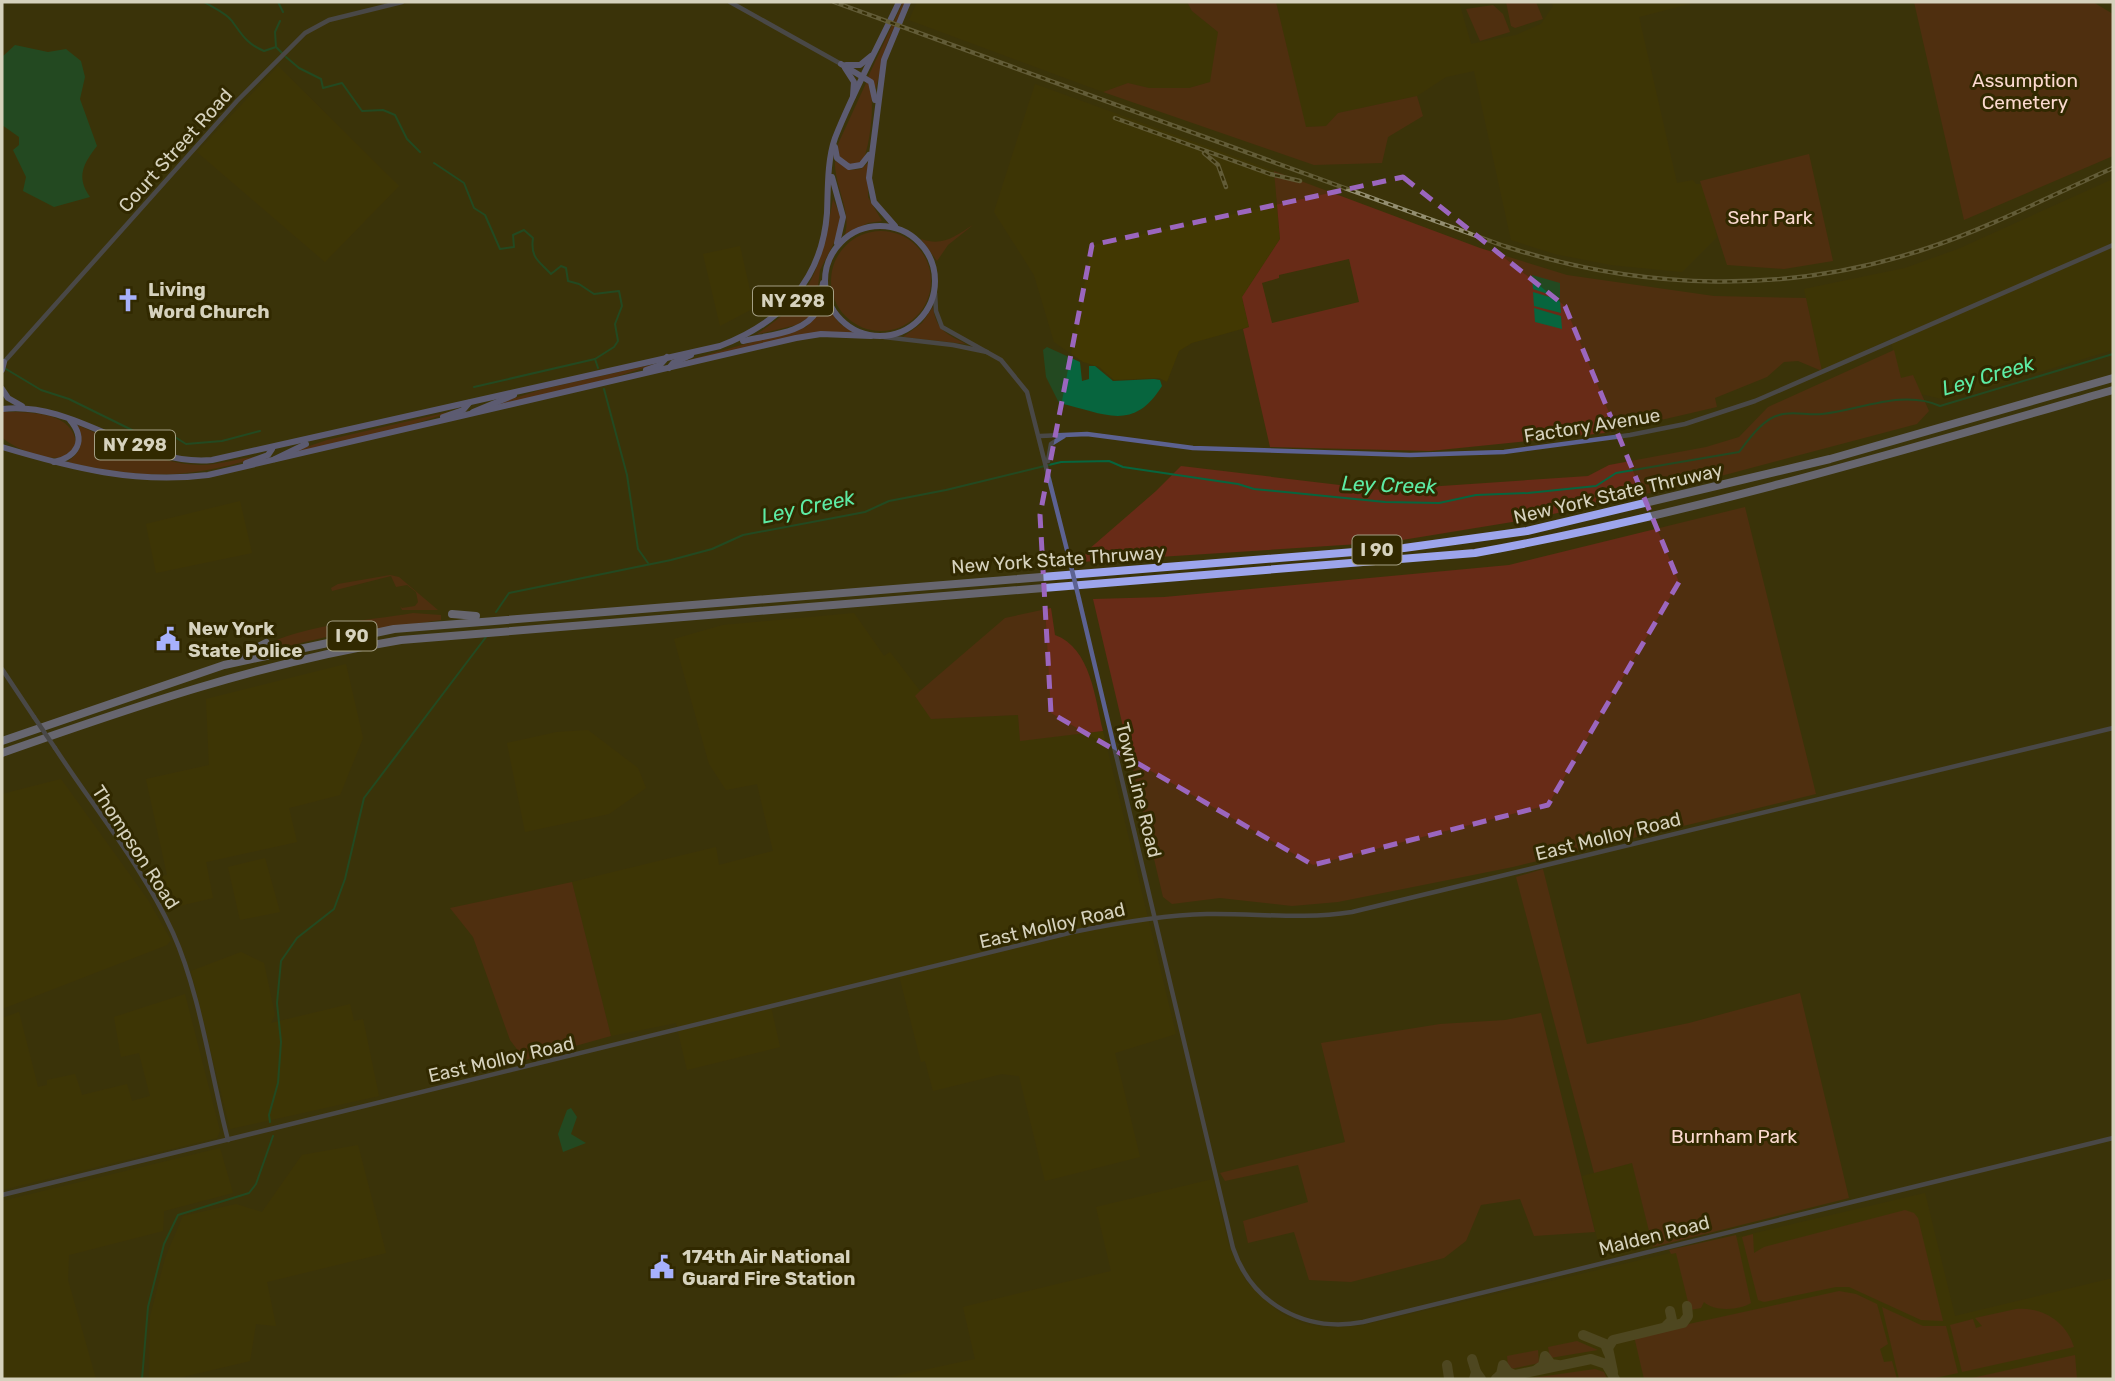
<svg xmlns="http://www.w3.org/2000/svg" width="2115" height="1381" viewBox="0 0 2115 1381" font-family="Rubik,sans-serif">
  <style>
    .built { fill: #423802 }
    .green { fill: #682b17; fill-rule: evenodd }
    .water { fill: #07653e }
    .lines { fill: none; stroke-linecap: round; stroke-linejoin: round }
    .stream { stroke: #07653e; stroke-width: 2 }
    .taxiway { stroke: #67603c; stroke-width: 10 }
    .minor { stroke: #5c6292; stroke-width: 4.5 }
    .major { stroke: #858def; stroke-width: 6 }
    .highway { stroke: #9da5ec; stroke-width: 8 }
    .rail-casing { stroke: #938e70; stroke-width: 4.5 }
    .rail { stroke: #312900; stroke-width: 2; stroke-dasharray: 5; stroke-linecap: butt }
    .minor-bridge { stroke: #5c6292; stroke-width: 4.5 }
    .marked { fill: none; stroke: #9b66be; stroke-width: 5; stroke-dasharray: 14 9; stroke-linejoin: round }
    .labels { text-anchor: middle; stroke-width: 6; stroke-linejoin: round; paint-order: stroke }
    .shield { fill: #312900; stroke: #a49f84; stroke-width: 2 }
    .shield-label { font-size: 18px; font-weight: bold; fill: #d6d2bd }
    .park-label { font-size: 19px; fill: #fbd9cf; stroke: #312900 }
    .street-label { font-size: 19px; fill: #d6d2bd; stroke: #312900 }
    .poi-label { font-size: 19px; font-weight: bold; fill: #d6d2bd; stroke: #312900; text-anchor: start }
    .water-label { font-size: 21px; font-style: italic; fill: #5deba4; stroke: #312900 }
  </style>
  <rect width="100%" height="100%" fill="#3b3309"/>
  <!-- built -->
  <g class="built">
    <path d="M 917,2 L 1187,2 L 1192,11 L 1218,32 L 1214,71 L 1210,82 L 1189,88 L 1149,88 L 1128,83 L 1103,92 L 909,20 Z"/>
    <path d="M 1276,2 L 1459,2 L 1471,44 L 1516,35 L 1541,24 L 1553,6 L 1551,2 L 1697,2 L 1639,17 L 1677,183 L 1693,180 L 1696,184 L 1705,184 L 1717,237 L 1682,272 L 1611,265 L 1555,254 L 1511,240 L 1474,71 L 1446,77 L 1417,96 L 1338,113 L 1326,126 L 1305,127 Z"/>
    <path d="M 278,66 L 399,186 L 325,262 L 197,152 Z"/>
    <path d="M 1035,84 L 1274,171 L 1280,239 L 1242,297 L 1249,327 L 1192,343 L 1179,351 L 1167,382 L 1159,378 L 1114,380 L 1099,367 L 1083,362 L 1054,342 L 1034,275 L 994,212 Z"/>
    <path d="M 2113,179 L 2113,350 L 1946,400 L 1921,394 L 1913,375 L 1901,379 L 1890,339 L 1822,371 L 1804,289 L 1905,268 L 1958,249 Z"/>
    <path d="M 740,246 L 754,308 L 720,326 L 703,254 Z"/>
    <path d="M 240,501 L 252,553 L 156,573 L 146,524 Z"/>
    <path d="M 854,613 L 884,656 L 890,652 L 920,691 L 916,696 L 932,719 L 1018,715 L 1020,740 L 1103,731 L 1176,1034 L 1115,1053 L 1140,1157 L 1045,1181 L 1019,1076 L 1002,1074 L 933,1091 L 925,1061 L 921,1062 L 899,975 L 771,1007 L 780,1047 L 687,1070 L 676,1023 L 611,1036 L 572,882 L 716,847 L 719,865 L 773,851 L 757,784 L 726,790 L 709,764 L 674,639 L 723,625 Z"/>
    <path d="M 346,664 L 363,738 L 340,795 L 289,808 L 297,842 L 206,862 L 213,898 L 171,908 L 160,876 L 167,875 L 146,779 L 209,765 L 206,699 Z"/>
    <path d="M 588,730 L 638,768 L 646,788 L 609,814 L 525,832 L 507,743 L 557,732 Z"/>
    <path d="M 61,779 L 148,900 L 171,940 L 167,945 L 2,1009 L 2,794 Z"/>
    <path d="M 265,858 L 280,912 L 240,920 L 228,867 Z"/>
    <path d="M 241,952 L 264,963 L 275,1015 L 271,1023 L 350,1004 L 354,1021 L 363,1019 L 379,1096 L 230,1129 L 191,971 Z"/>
    <path d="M 185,994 L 220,1131 L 217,1138 L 2,1190 L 2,1018 L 19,1012 L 38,1087 L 47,1085 L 47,1080 L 75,1074 L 82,1095 L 127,1084 L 132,1101 L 150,1096 L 139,1053 L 121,1057 L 114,1017 Z"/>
    <path d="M 358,1145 L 386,1253 L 267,1282 L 276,1326 L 256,1324 L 250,1361 L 174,1379 L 149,1379 L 150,1317 L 165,1258 L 183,1216 L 236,1204 L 262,1212 L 302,1155 Z"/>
    <path d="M 220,1148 L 233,1193 L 164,1211 L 163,1231 L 69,1255 L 68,1280 L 96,1379 L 2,1379 L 2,1201 Z"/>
    <path d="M 1632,1163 L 1653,1247 L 1602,1259 L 1582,1176 Z"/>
    <path d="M 1213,1179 L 1229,1246 L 1246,1281 L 1280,1313 L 1304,1324 L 1327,1328 L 1360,1326 L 1925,1193 L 1955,1316 L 2113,1278 L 2113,1379 L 882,1379 L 975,1359 L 963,1307 L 1111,1271 L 1096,1207 Z"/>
  </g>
  <!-- green -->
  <g class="green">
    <path d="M 903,2 L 905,2 L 886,46 L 876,88 L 868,77 Z"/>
    <path d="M 1187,2 L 1276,2 L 1306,127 L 1326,126 L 1338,113 L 1417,96 L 1423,116 L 1388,137 L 1382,163 L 1314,165 L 1103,92 L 1128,83 L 1149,88 L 1189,88 L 1210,82 L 1218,32 L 1192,11 Z"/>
    <path d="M 1506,2 L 1536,2 L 1543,19 L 1515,28 L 1511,26 Z"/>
    <path d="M 1914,2 L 2093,2 L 2113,14 L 2113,156 L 1964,220 Z"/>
    <path d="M 1493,5 L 1503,14 L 1510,32 L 1480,41 L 1466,9 Z"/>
    <path d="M 867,81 C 877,93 870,149 862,162 L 850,165 L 839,157 L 838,144 Z"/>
    <path d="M 1809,154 L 1833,261 L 1784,269 L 1727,265 L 1700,181 Z"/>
    <path d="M 835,161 L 851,170 L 861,169 L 868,163 L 868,197 L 882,221 L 868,223 L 845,235 C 852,211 834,186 835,161 Z"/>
    <path d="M 1274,171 L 1480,248 L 1567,275 L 1714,296 L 1806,298 L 1822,371 L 1798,361 L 1784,362 L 1767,377 L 1715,398 L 1717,407 L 1605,433 L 1430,451 L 1270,447 L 1243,329 L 1249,327 L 1242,297 L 1280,239 ZM 1349,259 L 1359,302 L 1272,323 L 1262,283 L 1279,278 L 1279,275 Z"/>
    <path d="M 833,199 L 840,215 L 839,233 L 820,270 L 815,309 L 808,318 L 796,325 L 755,335 C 816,297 821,264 833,199 Z"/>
    <path d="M 973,225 L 948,245 L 937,261 L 921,239 C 943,247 955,236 973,225 Z"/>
    <circle cx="881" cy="281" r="50"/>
    <path d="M 825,304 L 840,324 L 856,334 L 837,333 L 678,363 L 806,327 Z"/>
    <path d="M 933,307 C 936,331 947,334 966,344 L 903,337 L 922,323 Z"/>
    <path d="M 1894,350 L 1901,378 L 1913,375 L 1929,411 L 1917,424 L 1687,485 L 1530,519 L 1390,542 L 1081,562 L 1088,550 L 1156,491 L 1181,466 L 1382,490 L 1588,476 L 1609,465 L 1706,447 L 1739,437 L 1768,407 Z"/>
    <path d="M 659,363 L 609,379 L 481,409 L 543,389 Z"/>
    <path d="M 461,409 L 401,428 L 283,455 L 327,440 Z"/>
    <path d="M 2,412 C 28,412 74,411 76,444 C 73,448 70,454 65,456 C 50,463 12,448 2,437 Z"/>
    <path d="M 77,425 C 116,441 157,464 200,465 C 222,465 244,456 264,456 C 186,479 147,480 67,462 C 82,452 85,440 77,425 Z"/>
    <path d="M 1745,507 L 1816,794 L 1513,867 L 1338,902 L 1292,906 L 1220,898 L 1172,904 L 1163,897 L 1093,599 L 1164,597 L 1509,565 Z"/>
    <path d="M 390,575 L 399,577 L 438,610 L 402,610 L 400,606 L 402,608 L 415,606 L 418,602 L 416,592 L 407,585 L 396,587 L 391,576 L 332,591 L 331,588 L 338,584 Z"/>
    <path d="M 1051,608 L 1055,635 C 1091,648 1095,699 1103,731 L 1020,741 L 1018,715 L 931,719 L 915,696 L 920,691 L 1005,618 Z"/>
    <path d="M 413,613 L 441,615 L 441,620 L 326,637 L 251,655 C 286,625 368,621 413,613 Z"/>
    <path d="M 1543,869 L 1587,1044 L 1689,1023 L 1800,993 L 1849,1198 L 1653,1247 L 1632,1163 L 1594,1173 L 1516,877 Z"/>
    <path d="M 572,882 L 611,1036 L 525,1060 L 510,1040 L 473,937 L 450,908 Z"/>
    <path d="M 1541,1013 L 1595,1232 L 1534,1236 L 1520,1199 L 1481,1205 L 1466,1241 L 1444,1258 L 1351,1282 L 1309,1280 L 1294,1232 L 1248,1243 L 1243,1221 L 1308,1202 L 1298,1165 L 1225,1181 L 1220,1173 L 1345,1142 L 1321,1043 L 1440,1024 L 1505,1020 Z"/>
    <path d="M 1905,1210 L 1914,1213 L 1918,1218 L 1943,1321 L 1921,1320 L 1849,1287 L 1836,1287 L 1764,1302 L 1758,1300 L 1742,1237 L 1753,1234 L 1754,1253 L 1764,1247 Z"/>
    <path d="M 1736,1235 L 1751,1303 C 1740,1310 1714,1312 1704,1302 L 1701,1308 L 1690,1310 L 1676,1253 L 1671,1254 L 1669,1250 Z"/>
    <path d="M 1839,1291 L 1856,1294 L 1877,1304 L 1888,1344 L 1880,1349 L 1884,1362 L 1892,1361 L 1897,1379 L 1644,1379 L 1634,1336 Z"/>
    <path d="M 1882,1307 L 1923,1326 L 1946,1326 L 1958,1373 L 1931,1379 L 1899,1379 Z"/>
    <path d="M 2016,1309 C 2042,1307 2066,1321 2074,1347 L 1962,1372 L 1950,1325 L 1973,1319 L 1976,1328 L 1982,1326 L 1975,1318 Z"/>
    <path d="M 1577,1341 L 1598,1350 L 1550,1358 L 1548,1347 Z"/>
    <path d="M 1538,1350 L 1539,1363 L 1511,1369 L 1508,1366 L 1507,1356 Z"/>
    <path d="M 2075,1355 L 2077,1379 L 1969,1379 L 1972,1378 Z"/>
    <path d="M 1595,1369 L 1604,1372 L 1607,1379 L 1525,1379 Z"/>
  </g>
  <!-- water -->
  <g class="water">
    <path d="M 15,45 L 48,52 L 66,49 L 81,61 L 85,77 L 80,99 L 97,146 C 83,164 76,177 90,197 L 54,207 L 23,191 L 26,177 L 13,150 L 19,145 L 19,137 L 2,125 L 2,57 Z"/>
    <path d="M 1532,275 L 1560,283 L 1560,298 L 1533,289 Z"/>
    <path d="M 1533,292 L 1560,300 L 1561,313 L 1534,306 Z"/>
    <path d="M 1534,308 L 1561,316 L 1562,329 L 1535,322 Z"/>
    <path d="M 1047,347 L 1080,362 L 1082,381 L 1089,379 L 1089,366 L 1095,366 L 1113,381 L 1154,379 L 1160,380 L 1162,386 C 1133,433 1104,413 1059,403 L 1046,377 L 1043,350 Z"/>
    <path d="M 571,1108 L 577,1117 L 571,1134 L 586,1143 L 563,1152 L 558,1134 L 567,1110 Z"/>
  </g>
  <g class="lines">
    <!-- stream -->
    <g class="stream">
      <path d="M 204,2 C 212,7 226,13 232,21 C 242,35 247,44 264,51 L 276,47 L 282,53"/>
      <path d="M 278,2 L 283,12"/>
      <path d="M 276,47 L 275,32 L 280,21"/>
      <path d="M 286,57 L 299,68 L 321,79 L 323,88 L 342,83 L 362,111 L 383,110 L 395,115 L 407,139 L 420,152"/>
      <path d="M 434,163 L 464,183 L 474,208 L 485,215 L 500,249 L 514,247 L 513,235 L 524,230 L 533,238 C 530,258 539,261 551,274 L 561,266 L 566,268 L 568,281 L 579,284 L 594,294 L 619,291 L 622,306 L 615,324 L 618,341 L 614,347 L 595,359 L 598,368"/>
      <path d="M 6,369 L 41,390 L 69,399 L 136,432 L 167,432 L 186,444 L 222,441 L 260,431"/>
      <path d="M 474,387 L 595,359"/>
      <path d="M 604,389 L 627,475 L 638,549 L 648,563"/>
      <path d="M 496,612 L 509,593 L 671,560 L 712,549 L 743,535 L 865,512 L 889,501 L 946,490 L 1061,462 L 1109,461 L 1123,467 L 1238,484 L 1254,489 L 1385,502 L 1439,503 L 1476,495 L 1528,493 L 1596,486 L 1616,473 L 1739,452 C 1749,439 1763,419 1779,415 C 1793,410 1808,416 1822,414 C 1860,410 1903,389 1940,406 L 2113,354"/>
      <path d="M 270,1122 L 269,1115 L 278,1083 L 281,1042 L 277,1003 L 281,961 L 297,938 L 334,909 L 345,879 L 364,798 L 486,637"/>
      <path d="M 142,1379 L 148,1307 L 164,1244 L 178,1215 L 249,1193 L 256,1184 L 273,1136"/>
    </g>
    <!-- taxiway -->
    <g class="taxiway">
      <path d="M 1666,1326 L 1672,1320 L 1670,1311"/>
      <path d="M 1583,1335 L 1605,1344 L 1608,1352"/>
      <path d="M 1472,1359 L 1476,1372"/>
      <path d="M 1447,1365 L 1449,1378"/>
      <path d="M 1536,1370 L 1543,1365 L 1545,1356 L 1551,1364 L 1558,1365"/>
      <path d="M 1613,1372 L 1608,1348 L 1613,1340 L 1683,1323 L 1688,1316 L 1687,1306"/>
      <path d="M 1474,1379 L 1476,1372 L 1481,1379"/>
      <path d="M 1496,1379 L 1591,1359 L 1606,1364 L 1615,1379"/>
      <path d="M 1496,1379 L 1501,1374 L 1503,1365 L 1508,1372 L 1515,1375"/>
    </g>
    <!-- minor -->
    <g class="minor">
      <path d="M 730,2 L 841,64"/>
      <path d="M 935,293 L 936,311 L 942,327 L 1001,360 L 1027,392 L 1070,562"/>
      <path d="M 884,337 L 953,345 L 987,352"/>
      <path d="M 4,362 L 237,101 L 305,33 L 329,20 L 402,2"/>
      <path d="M 1040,436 L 1087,434 L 1193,448 L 1410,455 L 1504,452 L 1630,435 L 1685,424 L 1755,401 L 2113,245"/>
      <path d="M 1048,461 L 1051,444 L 1064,436"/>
      <path d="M 1079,599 L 1233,1248 C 1252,1304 1305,1333 1363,1322 L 2113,1138"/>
      <path d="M 2,669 L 34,717"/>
      <path d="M 55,748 C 94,808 143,867 173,933 C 200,993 211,1075 228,1140"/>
      <path d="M 2,1195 L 1073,932 C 1117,923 1162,915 1207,914 C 1257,913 1301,920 1352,912 L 2113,728"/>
    </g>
    <!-- major -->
    <g class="major">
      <path d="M 841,64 L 871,82 L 875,100"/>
      <path d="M 846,65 L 860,65 L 871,56"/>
      <path d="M 845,68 L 854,82 L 853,96"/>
      <path d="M 835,147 L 837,158 L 849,167 L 861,165 L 869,155"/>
      <path d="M 832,177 L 843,217 L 837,243"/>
      <circle cx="880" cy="281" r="55"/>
      <path d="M 895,226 L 874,202 L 869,178 L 884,60 L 908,2"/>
      <path d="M 743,341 C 766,335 806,334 817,310 C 821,302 821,292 823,283"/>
      <path d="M 669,368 L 673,363 L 691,355"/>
      <path d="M 2,370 L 4,362"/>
      <path d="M 646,370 L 660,365 L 667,357"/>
      <path d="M 2,389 L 8,398 L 22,406"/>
      <path d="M 2,409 C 77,400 137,467 212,460 L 720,346 C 781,323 822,280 827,213 C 828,189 827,161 835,138 C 853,92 878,47 899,2"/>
      <path d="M 473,412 L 514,395"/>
      <path d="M 443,417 L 463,410 L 469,403"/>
      <path d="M 2,447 C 72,468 135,484 208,475 L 796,338 L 821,334 L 871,336"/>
      <path d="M 275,459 L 306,444"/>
      <path d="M 54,462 C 77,457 87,440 70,420"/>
      <path d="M 246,463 L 268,455 L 272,449"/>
    </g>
    <!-- highway -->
    <g class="highway">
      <path d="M 452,614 L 476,616"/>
      <path d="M 235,659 L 266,643"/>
      <path d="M 2,741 L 224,665 L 394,629 L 1404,548 L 1527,531 L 1733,482 L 1830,459 L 2113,378"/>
      <path d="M 2,753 C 136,706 260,663 401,640 L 1475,553 C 1691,514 1902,451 2113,390"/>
    </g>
    <!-- rail casing -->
    <g class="rail-casing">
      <g id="rail">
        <path d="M 834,2 L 1504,246 C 1642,291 1789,295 1928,248 C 1991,227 2052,195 2113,168"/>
        <path d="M 1115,118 L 1270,174 L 1300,181"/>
        <path d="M 1204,153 L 1218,165 L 1226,187"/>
      </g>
    </g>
    <!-- rail -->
    <use href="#rail" class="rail"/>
    <!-- minor-bridge -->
    <g class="minor-bridge">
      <path d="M 1070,562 L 1079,599"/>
      <path d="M 34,717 L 55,748"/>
    </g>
  </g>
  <!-- marked area -->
  <path d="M0 0H2115V1381H0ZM 1403,177 L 1565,306 L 1679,582 L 1548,805 L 1313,865 L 1051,713 L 1040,515 L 1092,245 Z" fill="#3b3309" fill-opacity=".55" fill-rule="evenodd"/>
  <path class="marked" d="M 1403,177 L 1565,306 L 1679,582 L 1548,805 L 1313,865 L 1051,713 L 1040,515 L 1092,245 Z"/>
  <!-- icons -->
  <defs>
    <g id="church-bare" transform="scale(1.89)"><path d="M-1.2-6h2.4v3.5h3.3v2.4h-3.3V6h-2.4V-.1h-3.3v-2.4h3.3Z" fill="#a7b1fc" stroke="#312900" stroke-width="2.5" paint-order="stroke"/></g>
    <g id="civic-bare" transform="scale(1.89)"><path d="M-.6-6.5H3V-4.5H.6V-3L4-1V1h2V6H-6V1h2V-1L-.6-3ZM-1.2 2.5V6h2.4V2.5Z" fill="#a7b1fc" stroke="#312900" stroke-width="2.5" paint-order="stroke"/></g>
  </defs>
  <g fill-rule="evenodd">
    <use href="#church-bare" x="128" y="300"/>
    <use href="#civic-bare" x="168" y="639"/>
    <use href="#civic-bare" x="662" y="1267"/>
  </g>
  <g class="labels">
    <!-- shield labels -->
    <g class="shield">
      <rect x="753" y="286.5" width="80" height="29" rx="5"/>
      <rect x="95" y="430.5" width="80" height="29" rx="5"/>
      <rect x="1352.5" y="535.5" width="49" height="29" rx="5"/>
      <rect x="327.5" y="621.5" width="49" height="29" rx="5"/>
    </g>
    <g class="shield-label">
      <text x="793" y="307">NY 298</text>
      <text x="135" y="451">NY 298</text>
      <text x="1377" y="556">I 90</text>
      <text x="352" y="642">I 90</text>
    </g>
    <!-- park labels -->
    <g class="park-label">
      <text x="2025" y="87">Assumption<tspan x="2025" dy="22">Cemetery</tspan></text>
      <text x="1770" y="224">Sehr Park</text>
      <text x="1734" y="1143">Burnham Park</text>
    </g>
    <!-- street labels -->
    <g class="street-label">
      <text transform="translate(175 150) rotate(-48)" y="7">Court Street Road</text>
      <text transform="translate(1592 425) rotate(-9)" y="7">Factory Avenue</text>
      <text transform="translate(1618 493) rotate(-13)" y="7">New York State Thruway</text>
      <text transform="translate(1058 559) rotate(-4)" y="7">New York State Thruway</text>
      <text transform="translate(1139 790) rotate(76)" y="7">Town Line Road</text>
      <text transform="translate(1608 836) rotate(-14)" y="7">East Molloy Road</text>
      <text transform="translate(136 847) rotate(57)" y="7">Thompson Road</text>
      <text transform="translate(1052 925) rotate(-13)" y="7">East Molloy Road</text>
      <text transform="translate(501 1059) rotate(-13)" y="7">East Molloy Road</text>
      <text transform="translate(1654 1235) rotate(-14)" y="7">Malden Road</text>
    </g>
    <!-- poi labels -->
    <g class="poi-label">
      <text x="148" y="296">Living<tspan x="148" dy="22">Word Church</tspan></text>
      <text x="188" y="635">New York<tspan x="188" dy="22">State Police</tspan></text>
      <text x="682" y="1263">174th Air National<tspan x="682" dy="22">Guard Fire Station</tspan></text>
    </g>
    <!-- water labels -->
    <g class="water-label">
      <text transform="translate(1988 376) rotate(-16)" y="7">Ley Creek</text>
      <text transform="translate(1389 485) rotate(2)" y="7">Ley Creek</text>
      <text transform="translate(808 507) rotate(-12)" y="7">Ley Creek</text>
    </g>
  </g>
  <!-- border -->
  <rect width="2115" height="1381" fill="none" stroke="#d6d2bd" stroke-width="7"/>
</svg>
